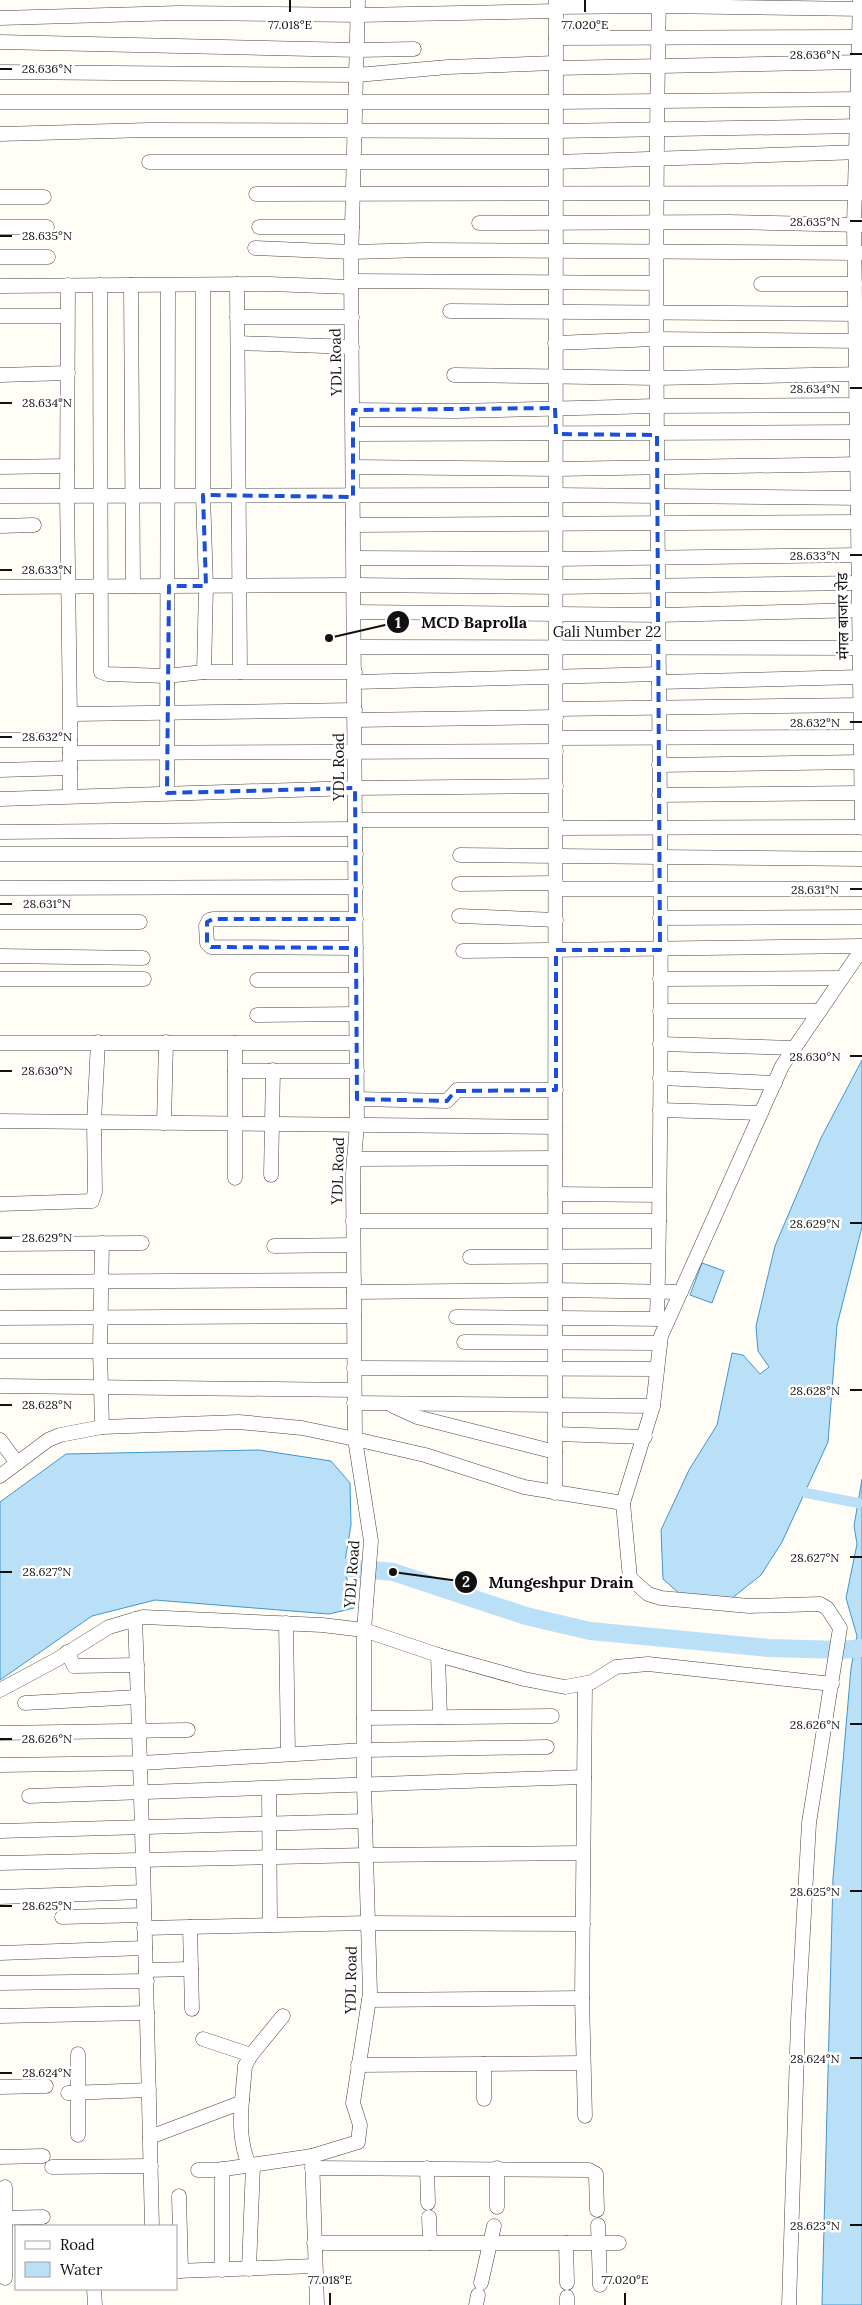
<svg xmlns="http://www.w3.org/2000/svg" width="862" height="2305" viewBox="0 0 862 2305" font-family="Lora,'Noto Sans Devanagari',serif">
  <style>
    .water { fill: #b9e0f7; stroke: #3f96cf }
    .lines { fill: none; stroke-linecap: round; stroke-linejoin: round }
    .canal { stroke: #b9e0f7; stroke-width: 10 }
    .river { stroke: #b9e0f7; stroke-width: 18 }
    .minor-casing { stroke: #444; stroke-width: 15 }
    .minor { stroke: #fff; stroke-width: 14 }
    .marked { fill: none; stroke: #1d4ed8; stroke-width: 4; stroke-dasharray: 10 6; stroke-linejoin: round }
    .ticks { fill: none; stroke: #111; stroke-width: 2 }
    .labels { text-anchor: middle; stroke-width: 5; stroke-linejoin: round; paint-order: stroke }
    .street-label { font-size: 15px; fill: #111; stroke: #fff }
    .ticks-label { font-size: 12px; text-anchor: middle; fill: #111; stroke: #fff; stroke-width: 5; stroke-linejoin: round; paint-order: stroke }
    .leader { fill: none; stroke: #111; stroke-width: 2 }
    .callout-dot { fill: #111; stroke: #fff; stroke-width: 2 }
    .mark-label { font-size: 15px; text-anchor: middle; font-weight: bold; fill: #fff }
    .callout-label { font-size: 16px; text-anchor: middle; font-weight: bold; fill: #111; stroke: #fff; stroke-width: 5; stroke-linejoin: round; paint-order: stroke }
  </style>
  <rect width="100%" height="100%" fill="#fffdf5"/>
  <!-- water -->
  <g class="water">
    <path d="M 862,1060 L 862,1227 L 837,1325 L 828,1442 L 782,1542 L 761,1575 L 731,1599 L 680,1594 L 663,1579 L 661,1530 L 689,1470 L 717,1425 L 732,1353 L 743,1355 L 760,1374 L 769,1367 L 758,1351 L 756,1326 L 775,1246 L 821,1138 Z"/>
    <path d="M 702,1263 L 724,1271 L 712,1303 L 690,1295 Z"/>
    <path d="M 259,1450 L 331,1461 L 350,1483 L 351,1525 L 344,1567 L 354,1608 L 329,1614 L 155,1600 L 92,1616 L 0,1680 L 0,1502 L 66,1454 Z"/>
    <path d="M 862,1479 L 862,2305 L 822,2305 L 833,1878 L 851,1668 L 857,1636 L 846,1598 L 857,1544 L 854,1526 Z"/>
  </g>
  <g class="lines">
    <!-- canal -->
    <path class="canal" d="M 797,1483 L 806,1493 L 858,1503"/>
    <!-- river -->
    <path class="river" d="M 320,1565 L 393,1572 L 526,1616 L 590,1631 L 769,1648 L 843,1650 L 862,1648"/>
    <!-- minor casing -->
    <g class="minor-casing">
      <g id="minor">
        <path d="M 860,0 L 854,225 L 862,828"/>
        <path d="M 556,7 L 658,6 L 862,9"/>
        <path d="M 0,18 L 179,13 L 359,15 L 556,11"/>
        <path d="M 556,38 L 862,37"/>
        <path d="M 0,42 L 358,50 L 414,49"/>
        <path d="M 556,68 L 862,62"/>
        <path d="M 0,72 L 357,75 L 448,67 L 555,63"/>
        <path d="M 0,102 L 555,102 L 862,99"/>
        <path d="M 0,134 L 149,130 L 555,131 L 862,126"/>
        <path d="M 149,162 L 555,162 L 862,152"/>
        <path d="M 256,194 L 862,193"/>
        <path d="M 0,197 L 44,197"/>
        <path d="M 479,223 L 729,222 L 861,225"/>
        <path d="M 0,227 L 47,227"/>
        <path d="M 259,227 L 352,227"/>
        <path d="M 255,248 L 352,252 L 425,250 L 862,253"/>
        <path d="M 0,257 L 48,257"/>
        <path d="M 352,281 L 655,283"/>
        <path d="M 237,284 L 240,672"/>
        <path d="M 761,284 L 855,284"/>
        <path d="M 68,285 L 67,495 L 70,719"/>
        <path d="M 100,285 L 101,672 L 107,674 L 166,676 L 204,672 L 355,672"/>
        <path d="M 131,285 L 133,586"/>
        <path d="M 203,285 L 203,495 L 206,586 L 204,672"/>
        <path d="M 0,286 L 269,284 L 351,287"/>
        <path d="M 450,311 L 862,314"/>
        <path d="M 0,316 L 67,316"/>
        <path d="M 237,317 L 352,317"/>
        <path d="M 238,343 L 352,347"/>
        <path d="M 555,343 L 656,339 L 862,341"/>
        <path d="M 0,375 L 68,373"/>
        <path d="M 454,375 L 656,378 L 862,374"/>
        <path d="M 353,410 L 456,411 L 656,406 L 862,405"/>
        <path d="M 353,434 L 862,432"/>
        <path d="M 0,467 L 67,466"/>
        <path d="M 353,467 L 556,469 L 862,464"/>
        <path d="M 0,496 L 556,495 L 862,498"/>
        <path d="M 353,525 L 862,522"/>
        <path d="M 0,526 L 34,525"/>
        <path d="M 354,558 L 556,559 L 862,555"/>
        <path d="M 0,587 L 354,585 L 556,587 L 862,583"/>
        <path d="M 354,612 L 659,615 L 862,610"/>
        <path d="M 354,647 L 862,648"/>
        <path d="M 355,682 L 659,674"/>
        <path d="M 659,682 L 860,677"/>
        <path d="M 556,709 L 860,705"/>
        <path d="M 355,720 L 556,717"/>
        <path d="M 556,738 L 862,737"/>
        <path d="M 0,740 L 70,740"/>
        <path d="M 70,753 L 556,751"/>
        <path d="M 659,765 L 861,762"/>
        <path d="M 0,770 L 70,768"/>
        <path d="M 167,793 L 168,285"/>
        <path d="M 659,795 L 861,793"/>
        <path d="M 70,796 L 70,721 L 74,714 L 355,710"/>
        <path d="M 0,799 L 355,788 L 556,786"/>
        <path d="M 355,820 L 556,820"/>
        <path d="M 556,828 L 862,827"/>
        <path d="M 0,832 L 355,829"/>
        <path d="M 0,854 L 356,854"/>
        <path d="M 460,855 L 862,859"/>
        <path d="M 459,884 L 556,883"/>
        <path d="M 0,888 L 356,887"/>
        <path d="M 556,889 L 862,889"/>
        <path d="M 459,916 L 556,920"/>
        <path d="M 660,918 L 862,917"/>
        <path d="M 356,919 L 213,919 L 209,920 L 206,926 L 207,943 L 211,947 L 356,948"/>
        <path d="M 0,922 L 140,922"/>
        <path d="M 463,951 L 862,946"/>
        <path d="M 0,956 L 143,958"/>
        <path d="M 0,979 L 144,979"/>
        <path d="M 660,979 L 842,978"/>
        <path d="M 257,980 L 356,980"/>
        <path d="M 660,1011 L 820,1011"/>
        <path d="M 257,1015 L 356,1014"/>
        <path d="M 0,1043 L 356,1043"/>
        <path d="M 235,1043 L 235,1178"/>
        <path d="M 660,1044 L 795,1048"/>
        <path d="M 235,1071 L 357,1071"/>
        <path d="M 660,1078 L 775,1083"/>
        <path d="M 357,1099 L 447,1101 L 457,1090 L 556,1090"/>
        <path d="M 660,1110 L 761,1113"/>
        <path d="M 0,1121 L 555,1127"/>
        <path d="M 164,1123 L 166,1042"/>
        <path d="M 354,1159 L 555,1158"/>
        <path d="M 271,1175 L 273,1070"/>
        <path d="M 555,1194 L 659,1195"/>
        <path d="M 0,1204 L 92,1201 L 95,1192 L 94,1122 L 98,1042"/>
        <path d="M 353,1221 L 659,1221"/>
        <path d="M 102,1243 L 100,1350 L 102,1427"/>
        <path d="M 0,1244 L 142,1243"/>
        <path d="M 274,1246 L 353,1245"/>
        <path d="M 470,1257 L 658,1256"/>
        <path d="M 0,1282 L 354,1280"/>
        <path d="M 354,1292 L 555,1290 L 681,1292"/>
        <path d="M 456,1317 L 665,1319"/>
        <path d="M 0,1318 L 354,1316"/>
        <path d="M 657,1319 C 668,879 650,440 659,0"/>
        <path d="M 464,1342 L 660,1343"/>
        <path d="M 0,1351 L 354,1351"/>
        <path d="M 354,1368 L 657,1369"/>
        <path d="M 0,1386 L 354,1390"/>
        <path d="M 354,1403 L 653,1406"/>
        <path d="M 393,1406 L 417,1417 L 555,1452"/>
        <path d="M 556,1434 L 645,1437"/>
        <path d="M 0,1440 L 17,1463"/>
        <path d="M 0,1476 L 48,1440 L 60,1435 L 102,1427 L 239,1422 L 302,1428 L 355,1439 L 425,1455 L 524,1487 L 623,1503"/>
        <path d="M 555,1493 L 556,0"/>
        <path d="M 135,1619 C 143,1821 147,2024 152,2226"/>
        <path d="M 286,1623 L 288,1754"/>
        <path d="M 67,1652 L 74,1666 L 137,1665"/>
        <path d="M 438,1655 L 440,1717"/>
        <path d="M 0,1690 L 56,1660 L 109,1627 L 143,1617 L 322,1625 L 364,1630 L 438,1655 L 524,1679 L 565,1687 L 592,1682 L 616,1667 L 648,1664 L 832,1684"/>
        <path d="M 25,1703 L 138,1697"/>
        <path d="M 364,1718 L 552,1716"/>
        <path d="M 0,1733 L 188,1730"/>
        <path d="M 0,1765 L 141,1763 L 364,1750 L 547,1747"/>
        <path d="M 269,1789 L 270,1925"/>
        <path d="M 29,1796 L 584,1777"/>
        <path d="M 0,1831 L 365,1821"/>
        <path d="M 0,1863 L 367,1855 L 583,1853"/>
        <path d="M 0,1897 L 143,1892"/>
        <path d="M 62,1917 L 144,1915"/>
        <path d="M 190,1927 L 192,2009"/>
        <path d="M 144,1928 L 367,1923 L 583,1924"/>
        <path d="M 0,1953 L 145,1948"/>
        <path d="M 146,1970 L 191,1969"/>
        <path d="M 0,1983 L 147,1981"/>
        <path d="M 369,2000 L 582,1998"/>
        <path d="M 0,2016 L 147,2013"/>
        <path d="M 203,2039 L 251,2055"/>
        <path d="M 484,2064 L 484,2099"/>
        <path d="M 358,2065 L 582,2063"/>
        <path d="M 0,2087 L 46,2086"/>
        <path d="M 68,2093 L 149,2090"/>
        <path d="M 242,2100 C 240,2124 240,2143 249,2165"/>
        <path d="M 585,2116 L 582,1998 L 585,1684"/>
        <path d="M 78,2135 L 78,2054"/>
        <path d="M 150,2137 L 240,2103 L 242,2100 L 245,2066 L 251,2055 L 283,2016"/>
        <path d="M 0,2157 L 43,2156"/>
        <path d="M 52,2167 L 151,2166"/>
        <path d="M 312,2168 L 589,2170 L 596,2174 L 597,2210"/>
        <path d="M 427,2168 L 428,2203"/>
        <path d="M 497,2168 L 497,2207"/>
        <path d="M 198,2170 L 218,2170 L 312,2156"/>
        <path d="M 5,2187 L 5,2278"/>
        <path d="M 179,2196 L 181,2271"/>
        <path d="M 429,2217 L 430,2243"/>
        <path d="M 0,2218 L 43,2217"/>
        <path d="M 598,2225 L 600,2285"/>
        <path d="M 314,2243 L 619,2243"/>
        <path d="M 566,2243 L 567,2283"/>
        <path d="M 249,2269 L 253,2165"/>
        <path d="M 222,2270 L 222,2169"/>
        <path d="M 176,2271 L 315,2266"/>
        <path d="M 481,2283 L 494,2226"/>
        <path d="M 94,2289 L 95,2305"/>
        <path d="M 567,2297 L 567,2305"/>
        <path d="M 317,2305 L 312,2156 L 358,2142 L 360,2125 L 353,2103 L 370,1993 L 364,1785 L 364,1630 L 371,1541 L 355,1439 L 353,1173 L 357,1124 L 351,263 L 358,0"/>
        <path d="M 476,2305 L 478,2295"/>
        <path d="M 789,2305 L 798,2021 L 809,1823 L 840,1628 L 827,1608 L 820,1604 L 749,1606 L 661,1598 L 648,1594 L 630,1578 L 623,1503 L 653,1406 L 661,1336 L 782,1066 L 862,949"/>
      </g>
    </g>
    <!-- minor -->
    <use href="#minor" class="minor"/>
  </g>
  <!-- marked area -->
  <path class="marked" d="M 555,408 L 556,434 L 657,435 L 660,950 L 556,950 L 556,1090 L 455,1091 L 447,1101 L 357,1099 L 356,948 L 211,947 L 207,943 L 207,922 L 213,919 L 356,919 L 355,788 L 167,793 L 169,586 L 206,586 L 203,495 L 353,497 L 353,410 Z"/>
  <!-- ticks -->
  <path class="ticks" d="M 290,0 L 290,12M 585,0 L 585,12M 850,54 L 862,54M 0,69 L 12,69M 850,221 L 862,221M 0,236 L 12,236M 850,388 L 862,388M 0,403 L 12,403M 850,555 L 862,555M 0,570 L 12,570M 850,722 L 862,722M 0,737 L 12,737M 850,889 L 862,889M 0,904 L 12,904M 850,1056 L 862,1056M 0,1071 L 12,1071M 850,1223 L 862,1223M 0,1238 L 12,1238M 850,1390 L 862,1390M 0,1405 L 12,1405M 850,1557 L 862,1557M 0,1572 L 12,1572M 850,1724 L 862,1724M 0,1739 L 12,1739M 850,1891 L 862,1891M 0,1906 L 12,1906M 850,2058 L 862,2058M 0,2073 L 12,2073M 850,2225 L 862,2225M 330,2293 L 330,2305M 625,2293 L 625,2305"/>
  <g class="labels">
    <!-- street labels -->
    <g class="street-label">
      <text transform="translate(336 362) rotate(-91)" y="5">YDL Road</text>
      <text transform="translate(843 616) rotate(-91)" y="5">मंगल बाजार रोड</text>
      <text x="607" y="637">Gali Number 22</text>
      <text transform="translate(339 767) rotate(-90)" y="5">YDL Road</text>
      <text transform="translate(338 1171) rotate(-88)" y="5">YDL Road</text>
      <text transform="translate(352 1574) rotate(-86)" y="5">YDL Road</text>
      <text transform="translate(351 1980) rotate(-89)" y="5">YDL Road</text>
    </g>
  </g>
  <g class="ticks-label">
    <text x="290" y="29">77.018°E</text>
    <text x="585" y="29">77.020°E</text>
    <text x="815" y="59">28.636°N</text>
    <text x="47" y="73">28.636°N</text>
    <text x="815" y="226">28.635°N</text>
    <text x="47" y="240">28.635°N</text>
    <text x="815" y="393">28.634°N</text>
    <text x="47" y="407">28.634°N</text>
    <text x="815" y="560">28.633°N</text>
    <text x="47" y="574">28.633°N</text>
    <text x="815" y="727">28.632°N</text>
    <text x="47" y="741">28.632°N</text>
    <text x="815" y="894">28.631°N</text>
    <text x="47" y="908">28.631°N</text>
    <text x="815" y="1061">28.630°N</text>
    <text x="47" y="1075">28.630°N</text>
    <text x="815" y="1228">28.629°N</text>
    <text x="47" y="1242">28.629°N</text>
    <text x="815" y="1395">28.628°N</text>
    <text x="47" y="1409">28.628°N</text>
    <text x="815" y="1562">28.627°N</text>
    <text x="47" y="1576">28.627°N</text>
    <text x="815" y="1729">28.626°N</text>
    <text x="47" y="1743">28.626°N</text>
    <text x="815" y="1896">28.625°N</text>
    <text x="47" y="1910">28.625°N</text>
    <text x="815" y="2063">28.624°N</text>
    <text x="47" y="2077">28.624°N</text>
    <text x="815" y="2230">28.623°N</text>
    <text x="330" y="2284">77.018°E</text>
    <text x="625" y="2284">77.020°E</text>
  </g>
  <!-- callouts -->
  <path class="leader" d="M329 638L398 622M393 1572L466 1582"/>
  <g class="callout-dot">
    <circle cx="329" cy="638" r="5"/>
    <circle cx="393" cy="1572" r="5"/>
    <circle cx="398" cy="622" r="12"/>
    <circle cx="466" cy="1582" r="12"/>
  </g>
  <g class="mark-label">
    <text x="398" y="628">1</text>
    <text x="466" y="1587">2</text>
  </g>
  <g class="callout-label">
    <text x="474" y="628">MCD Baprolla</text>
    <text x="561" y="1588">Mungeshpur Drain</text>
  </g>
  <!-- legend -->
  <rect x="15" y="2225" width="162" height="65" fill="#ffffff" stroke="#a0a0a0"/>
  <rect x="25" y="2241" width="25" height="8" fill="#ffffff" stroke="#a0a0a0"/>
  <text x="60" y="2250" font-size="15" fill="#111111">Road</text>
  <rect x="25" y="2262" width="25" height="15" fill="#b9e0f7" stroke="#a0a0a0"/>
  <text x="60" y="2275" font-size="15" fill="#111111">Water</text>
</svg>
